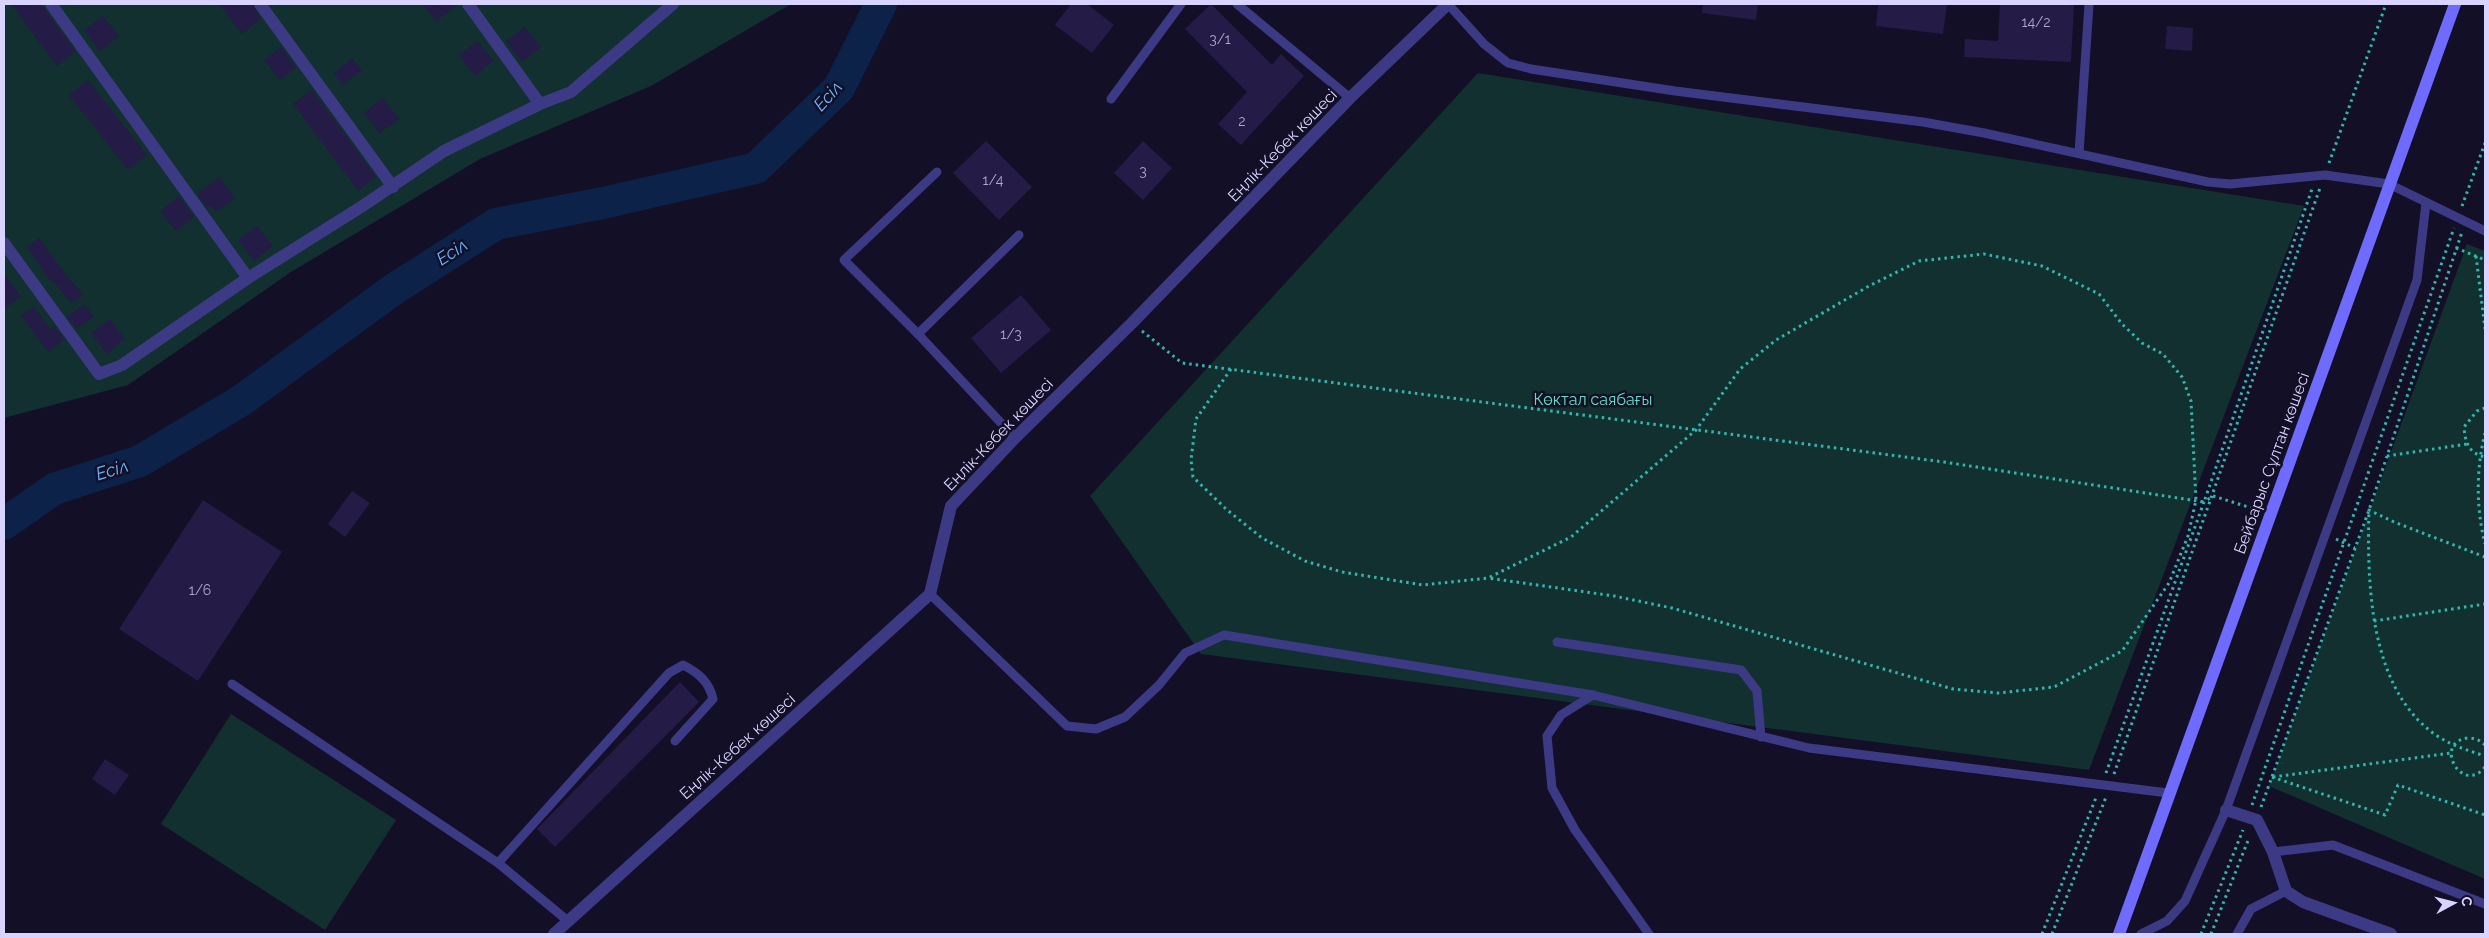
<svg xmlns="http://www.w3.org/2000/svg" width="2489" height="938" viewBox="0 0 2489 938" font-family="Raleway,sans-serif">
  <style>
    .green { fill: #12302f }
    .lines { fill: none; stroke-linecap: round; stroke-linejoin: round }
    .river { stroke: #0c2248; stroke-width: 32 }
    .building { fill: #241b47 }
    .path { stroke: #2fb8b0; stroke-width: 3; stroke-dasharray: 2.5 4; stroke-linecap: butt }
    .lane { stroke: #3d3a85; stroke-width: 9 }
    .street { stroke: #3d3a85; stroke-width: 12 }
    .secondary { stroke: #6f6bff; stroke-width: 12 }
    .labels { text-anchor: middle; stroke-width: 5; stroke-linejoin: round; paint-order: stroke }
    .number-label { font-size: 14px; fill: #aca6d1 }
    .street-label { font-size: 16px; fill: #d9d4ff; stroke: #130f26 }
    .park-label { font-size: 16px; fill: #5fe0c0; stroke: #130f26 }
    .water-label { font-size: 18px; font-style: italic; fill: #62b6ff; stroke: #130f26 }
  </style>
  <rect width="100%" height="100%" fill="#130f26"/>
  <!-- green -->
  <g class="green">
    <path d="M 4,4 L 791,4 L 651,86 L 480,159 L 291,272 L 128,385 L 4,418 Z"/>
    <path d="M 1478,73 L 2304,206 L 2089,770 L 1201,654 L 1090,496 Z"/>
    <path d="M 2467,244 L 2485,251 L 2485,879 L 2269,786 Z"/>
    <path d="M 231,714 L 396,820 L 325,930 L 161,824 Z"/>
  </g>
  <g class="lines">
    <!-- river -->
    <path class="river" d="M 4,524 L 54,489 L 140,461 L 242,400 L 394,289 L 496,224 L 603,203 L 756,168 L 839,88 L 881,4"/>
  </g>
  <!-- building -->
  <g class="building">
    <path d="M 11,4 L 41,4 L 75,51 L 57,66 Z"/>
    <path d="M 219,4 L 252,4 L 261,19 L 242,34 Z"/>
    <path d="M 423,4 L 459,4 L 436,21 Z"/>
    <path d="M 1071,4 L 1087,4 L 1114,25 L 1092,53 L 1055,25 Z"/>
    <path d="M 1211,4 L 1272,65 L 1281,54 L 1304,76 L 1241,145 L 1218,124 L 1247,92 L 1185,29 Z"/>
    <path d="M 1703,4 L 1758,4 L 1756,20 L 1702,13 Z"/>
    <path d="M 1878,4 L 1947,4 L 1943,34 L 1876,26 Z"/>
    <path d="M 2000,4 L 2074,5 L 2071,62 L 1964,57 L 1965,39 L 1998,41 Z"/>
    <path d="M 103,16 L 119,36 L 100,51 L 84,30 Z"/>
    <path d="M 2167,26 L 2193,28 L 2192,51 L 2165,49 Z"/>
    <path d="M 525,27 L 541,47 L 522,62 L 506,41 Z"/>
    <path d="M 478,41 L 493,61 L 475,76 L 459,55 Z"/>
    <path d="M 281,47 L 296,68 L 280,80 L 264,60 Z"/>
    <path d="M 352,58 L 362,70 L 343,85 L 334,73 Z"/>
    <path d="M 88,80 L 147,155 L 128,170 L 69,95 Z"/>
    <path d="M 312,90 L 376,177 L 358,191 L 293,104 Z"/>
    <path d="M 383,98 L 399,119 L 380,133 L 364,113 Z"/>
    <path d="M 986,141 L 1032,187 L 999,220 L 953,173 Z"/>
    <path d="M 1143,141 L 1172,168 L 1143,200 L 1114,173 Z"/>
    <path d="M 219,177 L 235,198 L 216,212 L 211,205 L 207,208 L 197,194 Z"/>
    <path d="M 179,196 L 194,217 L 176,231 L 160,211 Z"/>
    <path d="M 257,226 L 273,246 L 254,261 L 238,240 Z"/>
    <path d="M 39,238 L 72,283 L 73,282 L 83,294 L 71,303 L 53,281 L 51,282 L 27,247 Z"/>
    <path d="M 4,274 L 21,296 L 4,309 Z"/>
    <path d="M 1021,295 L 1051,330 L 1001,373 L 971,338 Z"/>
    <path d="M 84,304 L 94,316 L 77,329 L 67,317 Z"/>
    <path d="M 34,307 L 51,330 L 55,327 L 64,339 L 49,353 L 21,316 Z"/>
    <path d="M 110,319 L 125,339 L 107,354 L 91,333 Z"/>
    <path d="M 352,491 L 370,503 L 345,537 L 328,524 Z"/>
    <path d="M 203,500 L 282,552 L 198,681 L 119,629 Z"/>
    <path d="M 680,682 L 699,702 L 555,847 L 537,829 Z"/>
    <path d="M 105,759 L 129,775 L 115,795 L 92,779 Z"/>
  </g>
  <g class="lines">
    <!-- path -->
    <g class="path">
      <path d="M 2329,163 L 2386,4"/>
      <path d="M 2462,206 L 2485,143"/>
      <path d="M 2456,248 L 2485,260"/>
      <path d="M 2476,256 L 2485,329"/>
      <path d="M 1142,331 L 1182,363 L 1944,462 L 2204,502 L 2312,189"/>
      <path d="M 1231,369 L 1196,419 L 1191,460 L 1193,477 L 1226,509 L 1262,538 L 1305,561 L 1342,572 L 1423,585 L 1488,578 L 1571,537 L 1696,430 L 1740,369 L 1776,340 L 1869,286 L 1919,261 L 1984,254 L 2042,266 L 2099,294 L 2122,324 L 2142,343 L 2163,354 L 2182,377 L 2191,401 L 2196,500 L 2188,536 L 2169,583 L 2122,651 L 2054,687 L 1998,693 L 1953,689 L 1672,608 L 1614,596 L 1488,578"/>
      <path d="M 2485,408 L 2477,411 L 2464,427 C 2465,442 2469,454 2485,457"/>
      <path d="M 2485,433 C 2476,469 2476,508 2485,544"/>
      <path d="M 2387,456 L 2467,444"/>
      <path d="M 2336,539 L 2355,548"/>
      <path d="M 2485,557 L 2394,522 L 2369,510 C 2367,582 2369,686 2433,733 C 2449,745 2467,750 2485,756"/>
      <path d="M 2374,621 L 2485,604"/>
      <path d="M 2485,745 C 2480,740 2475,738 2468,738 C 2432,742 2462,796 2485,767"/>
      <path d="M 2106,773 L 2204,502 L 2213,496 L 2258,510"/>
      <path d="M 2114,774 L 2320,188"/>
      <path d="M 2272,777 L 2385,815 L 2398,785 L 2485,815"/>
      <path d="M 2273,777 L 2451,753"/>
      <path d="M 2252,805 L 2454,228"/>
      <path d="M 2261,807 L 2369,510 L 2462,232"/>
      <path d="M 2042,934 L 2097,795"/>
      <path d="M 2052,934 L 2106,797"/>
      <path d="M 2201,934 L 2243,830"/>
      <path d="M 2211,934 L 2249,838"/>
    </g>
    <!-- lane -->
    <g class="lane">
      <path d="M 1237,4 L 1350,98"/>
      <path d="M 1448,4 L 1484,44 L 1508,63 L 1531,69 L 1675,91 L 1923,122 L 1984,133 L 2208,182 L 2230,184 L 2325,175 L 2389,184 L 2485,231"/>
      <path d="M 1111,99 L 1181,4"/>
      <path d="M 2079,153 L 2089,4"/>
      <path d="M 937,172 L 844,260 L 918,334 L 1015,438"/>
      <path d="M 918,334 L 1019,235"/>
      <path d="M 930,594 L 1067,726 L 1096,729 L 1125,717 L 1159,685 L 1185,653 L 1224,635 L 1593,695 L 1809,748 L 2168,793"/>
      <path d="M 1557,642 L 1741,670 L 1757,691 L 1761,737"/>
      <path d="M 232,684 L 498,863 L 568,921"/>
      <path d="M 1593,695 L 1561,715 L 1547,736 L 1552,788 L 1575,830 L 1649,934"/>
      <path d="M 2273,852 L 2333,845 L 2485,904"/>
      <path d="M 498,863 L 669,673 L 683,665 C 699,673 709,682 713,699 L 675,741"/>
      <path d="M 2141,934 L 2167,921 L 2185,901 L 2226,810 L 2417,280 L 2426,203"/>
      <path d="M 2237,934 L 2251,909 L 2286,891"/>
    </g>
    <!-- street -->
    <g class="street">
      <path d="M 51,4 L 248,278"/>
      <path d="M 260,4 L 393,187"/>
      <path d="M 468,4 L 540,104"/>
      <path d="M 4,243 L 99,374 L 122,365 L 248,278 L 361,207 L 444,151 L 540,104 L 571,92 L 673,4"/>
      <path d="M 2226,810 L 2257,820 L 2273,852 L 2286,891 L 2303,902 L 2391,934"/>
      <path d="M 554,934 L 930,594 L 951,506 L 1015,438 L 1132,323 L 1350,98 L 1448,4"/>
    </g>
    <!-- secondary -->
    <path class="secondary" d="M 2119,934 L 2455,4"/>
  </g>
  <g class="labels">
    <!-- number labels -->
    <g class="number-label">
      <text x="2036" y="27">14/2</text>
      <text x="1220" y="44">3/1</text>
      <text x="1242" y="126">2</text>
      <text x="1143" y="176">3</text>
      <text x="993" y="185">1/4</text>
      <text x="1011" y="339">1/3</text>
      <text x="200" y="595">1/6</text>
    </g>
    <!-- street labels -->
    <g class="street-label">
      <text transform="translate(1282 145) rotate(-46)" y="6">Еңлік-Кебек көшесі</text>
      <text transform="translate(998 434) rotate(-46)" y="6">Еңлік-Кебек көшесі</text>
      <text transform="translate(2271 463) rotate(-70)" y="6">Бейбарыс Сұлтан көшесі</text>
      <text transform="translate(737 746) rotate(-42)" y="6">Еңлік-Кебек көшесі</text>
    </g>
    <!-- park labels -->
    <g class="park-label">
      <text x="1593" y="405">Көктал саябағы</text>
    </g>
    <!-- water labels -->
    <g class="water-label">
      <text transform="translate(828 96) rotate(-48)" y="6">Есіл</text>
      <text transform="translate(452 252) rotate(-33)" y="6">Есіл</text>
      <text transform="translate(112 470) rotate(-17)" y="6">Есіл</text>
    </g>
  </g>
  <!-- border -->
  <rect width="2489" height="938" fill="none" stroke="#d9d4ff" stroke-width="10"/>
  <!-- north arrow -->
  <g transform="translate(2454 903) rotate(83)" stroke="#130f26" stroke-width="4" paint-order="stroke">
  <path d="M0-4L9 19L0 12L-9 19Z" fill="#d9d4ff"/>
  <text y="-8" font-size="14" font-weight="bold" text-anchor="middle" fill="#d9d4ff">С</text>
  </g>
</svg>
